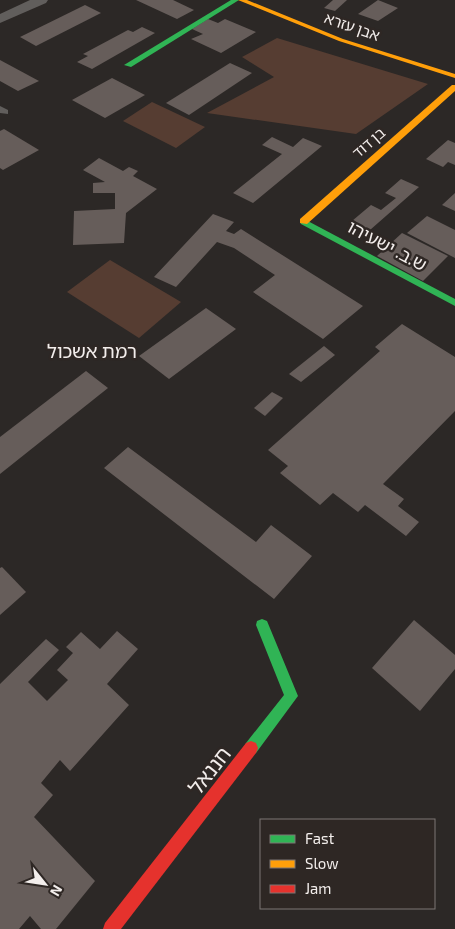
<svg xmlns="http://www.w3.org/2000/svg" width="455" height="929" viewBox="0 0 455 929" font-family="'Exo 2','Noto Sans Hebrew',sans-serif">
  <style>
    .green { fill: #563d32 }
    .building { fill: #665d5a }
    .lines { fill: none; stroke-linecap: round; stroke-linejoin: round }
    .lane { fill: #615e5c; fill-rule: evenodd }
    .street { fill: #615e5c; fill-rule: evenodd }
    .fast { fill: #30b455; fill-rule: evenodd }
    .slow { fill: #ff9f0a; fill-rule: evenodd }
    .jam { fill: #e5322d; fill-rule: evenodd }
    .labels { text-anchor: middle; stroke-width: 5; stroke-linejoin: round; paint-order: stroke }
    .far-street-label { font-size: 15px; fill: #f3eeec; stroke: #2e2724 }
    .street-label { font-size: 18px; fill: #f3eeec; stroke: #2e2724 }
    .neighbourhood-label { font-size: 19px; fill: #f3eeec; stroke: #2e2724 }
    .near-street-label { font-size: 21px; fill: #f3eeec; stroke: #2e2724 }
  </style>
  <rect width="100%" height="100%" fill="#2c2826"/>
  <!-- green -->
  <g class="green">
    <path d="M 277,38 L 428,84 L 356,134 L 207,113 L 274,77 L 242,57 Z"/>
    <path d="M 152,102 L 205,127 L 176,148 L 123,121 Z"/>
    <path d="M 110,260 L 181,302 L 139,338 L 67,292 Z"/>
  </g>
  <!-- building -->
  <g class="building">
    <path d="M 136,0 L 173,0 L 194,10 L 177,19 Z"/>
    <path d="M 333,0 L 347,0 L 335,11 L 324,8 Z"/>
    <path d="M 378,0 L 398,8 L 378,21 L 358,14 Z"/>
    <path d="M 85,5 L 101,13 L 36,46 L 20,37 Z"/>
    <path d="M 208,19 L 218,23 L 225,19 L 256,32 L 221,53 L 191,39 L 203,34 L 192,29 Z"/>
    <path d="M 142,27 L 155,33 L 92,69 L 77,62 L 88,56 L 83,54 L 128,30 L 133,32 Z"/>
    <path d="M 0,60 L 39,81 L 18,91 L 0,81 Z"/>
    <path d="M 230,63 L 252,73 L 189,115 L 166,103 Z"/>
    <path d="M 112,78 L 145,95 L 105,118 L 72,100 Z"/>
    <path d="M 4,129 L 39,150 L 3,170 L 0,168 L 0,131 Z"/>
    <path d="M 272,137 L 293,147 L 303,138 L 322,146 L 253,203 L 233,193 L 282,154 L 262,145 Z"/>
    <path d="M 448,140 L 455,143 L 455,165 L 448,162 L 443,167 L 426,159 Z"/>
    <path d="M 99,158 L 123,171 L 129,167 L 138,171 L 133,176 L 157,189 L 126,213 L 124,243 L 73,245 L 74,211 L 115,209 L 115,193 L 93,193 L 93,183 L 105,182 L 83,170 Z"/>
    <path d="M 401,179 L 419,187 L 370,230 L 352,221 L 371,205 L 381,210 L 396,198 L 385,193 Z"/>
    <path d="M 455,193 L 455,211 L 442,205 Z"/>
    <path d="M 213,214 L 234,222 L 226,231 L 234,234 L 241,229 L 363,306 L 323,339 L 253,292 L 275,275 L 234,248 L 217,242 L 176,287 L 154,277 Z"/>
    <path d="M 427,216 L 455,230 L 455,258 L 407,233 Z"/>
    <path d="M 402,233 L 448,256 L 423,281 L 377,256 Z"/>
    <path d="M 206,308 L 236,329 L 169,379 L 139,356 Z"/>
    <path d="M 402,324 L 455,357 L 455,411 L 383,484 L 404,499 L 398,506 L 419,522 L 406,536 L 365,505 L 358,512 L 333,493 L 320,505 L 280,473 L 288,466 L 268,450 L 380,351 L 375,347 Z"/>
    <path d="M 324,346 L 335,355 L 301,382 L 289,374 Z"/>
    <path d="M 86,371 L 108,388 L 0,474 L 0,437 Z"/>
    <path d="M 272,392 L 283,398 L 265,416 L 254,408 Z"/>
    <path d="M 128,447 L 256,542 L 271,525 L 312,556 L 274,599 L 104,468 Z"/>
    <path d="M 2,567 L 26,592 L 0,615 L 0,568 Z"/>
    <path d="M 414,620 L 455,655 L 455,669 L 420,711 L 372,668 Z"/>
    <path d="M 117,631 L 138,649 L 107,684 L 129,705 L 70,771 L 60,760 L 41,783 L 53,795 L 34,817 L 95,881 L 56,929 L 41,929 L 30,916 L 19,929 L 0,929 L 0,684 L 46,639 L 59,650 L 28,682 L 47,701 L 68,680 L 57,670 L 73,653 L 66,647 L 81,632 L 100,649 Z"/>
  </g>
  <g class="lines">
    <!-- lane -->
    <path class="lane" d="M 0,106 L 8,110 L 8,114 L 0,113 Z"/>
    <!-- street -->
    <path class="street" d="M 30,0 L 48,0 L 46,3 L 0,23 L 0,14 Z"/>
    <!-- fast -->
    <g class="fast">
      <path d="M 231,0 L 239,0 L 131,67 L 124,65 Z"/>
      <path d="M 304,219 L 455,299 L 455,306 L 301,224 L 300,222 Z"/>
      <path d="M 262,619 L 267,621 L 298,696 L 256,753 L 251,755 L 246,753 L 244,748 L 246,743 L 284,695 L 256,625 L 257,621 Z"/>
    </g>
    <!-- slow -->
    <g class="slow">
      <path d="M 238,0 L 247,0 L 343,39 L 455,74 L 455,78 L 339,41 Z"/>
      <path d="M 452,85 L 455,85 L 455,91 L 307,224 L 300,223 L 300,219 Z"/>
    </g>
    <!-- jam -->
    <path class="jam" d="M 251,741 L 256,743 L 258,748 L 256,753 L 121,929 L 103,929 L 105,923 L 246,743 Z"/>
  </g>
  <g class="labels">
    <!-- far-street labels -->
    <g class="far-street-label">
      <text transform="translate(352 27) rotate(19)" y="5">אבן עזרא</text>
      <text transform="translate(369 143) rotate(-41)" y="5">בן דוד</text>
    </g>
    <!-- street labels -->
    <g class="street-label">
      <text transform="translate(387 246) rotate(28)" y="6">ש.ב. ישעיהו</text>
    </g>
    <!-- neighbourhood labels -->
    <g class="neighbourhood-label">
      <text x="92" y="358">רמת אשכול</text>
    </g>
    <!-- near-street labels -->
    <g class="near-street-label">
      <text transform="translate(210 771) rotate(-52)" y="7">חננאל</text>
    </g>
  </g>
  <!-- legend -->
  <rect x="260" y="819" width="175" height="90" fill="#2e2724" stroke="#7d7774"/>
  <rect x="270" y="835" width="25" height="8" fill="#30b455" stroke="#7d7774"/>
  <text x="305" y="844" font-size="15" fill="#f3eeec">Fast</text>
  <rect x="270" y="860" width="25" height="8" fill="#ff9f0a" stroke="#7d7774"/>
  <text x="305" y="869" font-size="15" fill="#f3eeec">Slow</text>
  <rect x="270" y="885" width="25" height="8" fill="#e5322d" stroke="#7d7774"/>
  <text x="305" y="894" font-size="15" fill="#f3eeec">Jam</text>
  <!-- north arrow -->
  <g transform="translate(45 884) rotate(120)" stroke="#2e2724" stroke-width="4" paint-order="stroke">
  <path d="M0-4L9 19L0 12L-9 19Z" fill="#f3eeec"/>
  <text y="-8" font-size="14" font-weight="bold" text-anchor="middle" fill="#f3eeec">N</text>
  </g>
</svg>
